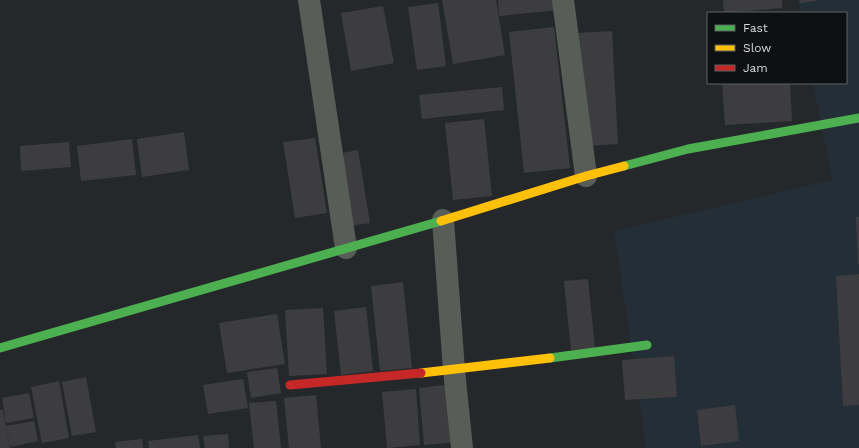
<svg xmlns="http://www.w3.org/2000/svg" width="859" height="448" viewBox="0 0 859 448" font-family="'Work Sans',sans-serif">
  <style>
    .built { fill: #232e36 }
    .building { fill: #3d3d3f }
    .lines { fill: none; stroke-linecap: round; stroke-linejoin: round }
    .street { stroke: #585d58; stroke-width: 22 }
    .fast { stroke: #4caf50; stroke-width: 9 }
    .slow { stroke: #ffc107; stroke-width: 9 }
    .jam { stroke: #c62828; stroke-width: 9 }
  </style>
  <rect width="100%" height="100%" fill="#25282a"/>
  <!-- built -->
  <path class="built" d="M 798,0 L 859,0 L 859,448 L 646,448 L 614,231 L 832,180 L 813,83 L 846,83 L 846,13 L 800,13 Z"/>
  <!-- building -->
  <g class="building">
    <path d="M 442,0 L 496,0 L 505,55 L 453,64 Z"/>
    <path d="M 498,0 L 559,0 L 560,10 L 499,16 Z"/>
    <path d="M 723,0 L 782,0 L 782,8 L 724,13 Z"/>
    <path d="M 799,0 L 816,0 L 816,1 L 800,3 Z"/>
    <path d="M 438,3 L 446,66 L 417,70 L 408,7 Z"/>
    <path d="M 383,6 L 394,63 L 351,71 L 341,13 Z"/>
    <path d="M 554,27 L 570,168 L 524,173 L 509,32 Z"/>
    <path d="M 612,31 L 618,144 L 585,146 L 578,33 Z"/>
    <path d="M 722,83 L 790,83 L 792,121 L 725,125 Z"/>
    <path d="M 502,87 L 504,110 L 422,119 L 419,95 Z"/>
    <path d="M 484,119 L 492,196 L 453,200 L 445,123 Z"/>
    <path d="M 184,132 L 189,170 L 142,177 L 137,139 Z"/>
    <path d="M 315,138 L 327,213 L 295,218 L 283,142 Z"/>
    <path d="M 132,139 L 136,175 L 81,181 L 77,146 Z"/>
    <path d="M 69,142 L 71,167 L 21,171 L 20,146 Z"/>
    <path d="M 358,150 L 370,223 L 344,227 L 332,155 Z"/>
    <path d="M 856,217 L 859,217 L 859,264 L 858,264 Z"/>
    <path d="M 859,274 L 859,405 L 843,406 L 836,276 Z"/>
    <path d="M 588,279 L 595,348 L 571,350 L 564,281 Z"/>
    <path d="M 403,282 L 412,368 L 380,371 L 371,286 Z"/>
    <path d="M 366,307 L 373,371 L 341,375 L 334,311 Z"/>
    <path d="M 323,308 L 327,374 L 289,376 L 285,310 Z"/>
    <path d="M 277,314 L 285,364 L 227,373 L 219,323 Z"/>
    <path d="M 674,356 L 677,397 L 625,400 L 622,360 Z"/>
    <path d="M 277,368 L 281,393 L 251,398 L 247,372 Z"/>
    <path d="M 86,377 L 96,432 L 72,436 L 62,382 Z"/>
    <path d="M 243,379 L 248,408 L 208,414 L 203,385 Z"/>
    <path d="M 59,381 L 69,438 L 42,443 L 31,387 Z"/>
    <path d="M 453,384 L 459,442 L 424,445 L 419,388 Z"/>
    <path d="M 416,389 L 420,445 L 387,448 L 382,392 Z"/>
    <path d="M 29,393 L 34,418 L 6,423 L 2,398 Z"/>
    <path d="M 316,395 L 321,448 L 289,448 L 284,398 Z"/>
    <path d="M 276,401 L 281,448 L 254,448 L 249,403 Z"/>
    <path d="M 735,405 L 739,441 L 701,446 L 697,410 Z"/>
    <path d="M 0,410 L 3,410 L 10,448 L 0,448 Z"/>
    <path d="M 34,421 L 38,441 L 10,447 L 6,426 Z"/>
    <path d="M 228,434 L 229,448 L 205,448 L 203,436 Z"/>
    <path d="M 198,435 L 200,448 L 149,448 L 148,441 Z"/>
    <path d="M 142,439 L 143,448 L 116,448 L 115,442 Z"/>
  </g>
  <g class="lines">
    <!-- street -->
    <g class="street">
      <path d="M 309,0 L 346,248"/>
      <path d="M 563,0 L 586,176"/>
      <path d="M 443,220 L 454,370 L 462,448"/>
    </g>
    <!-- fast -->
    <g class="fast">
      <path d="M 624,166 L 688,149 L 859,118"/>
      <path d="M 0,348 L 441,221"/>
      <path d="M 550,358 L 647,345"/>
    </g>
    <!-- slow -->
    <g class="slow">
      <path d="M 441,221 L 586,176 L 624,166"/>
      <path d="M 421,373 L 550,358"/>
    </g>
    <!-- jam -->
    <path class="jam" d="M 290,385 L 421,373"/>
  </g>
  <!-- legend -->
  <rect x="707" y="12" width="140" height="72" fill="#0e1113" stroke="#5e6264"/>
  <rect x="715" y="25" width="20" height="6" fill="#4caf50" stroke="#5e6264"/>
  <text x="743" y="32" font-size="12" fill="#d6dbde">Fast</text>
  <rect x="715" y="45" width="20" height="6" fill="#ffc107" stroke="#5e6264"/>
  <text x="743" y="52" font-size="12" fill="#d6dbde">Slow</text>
  <rect x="715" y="65" width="20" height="6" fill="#c62828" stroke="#5e6264"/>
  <text x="743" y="72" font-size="12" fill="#d6dbde">Jam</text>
</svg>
